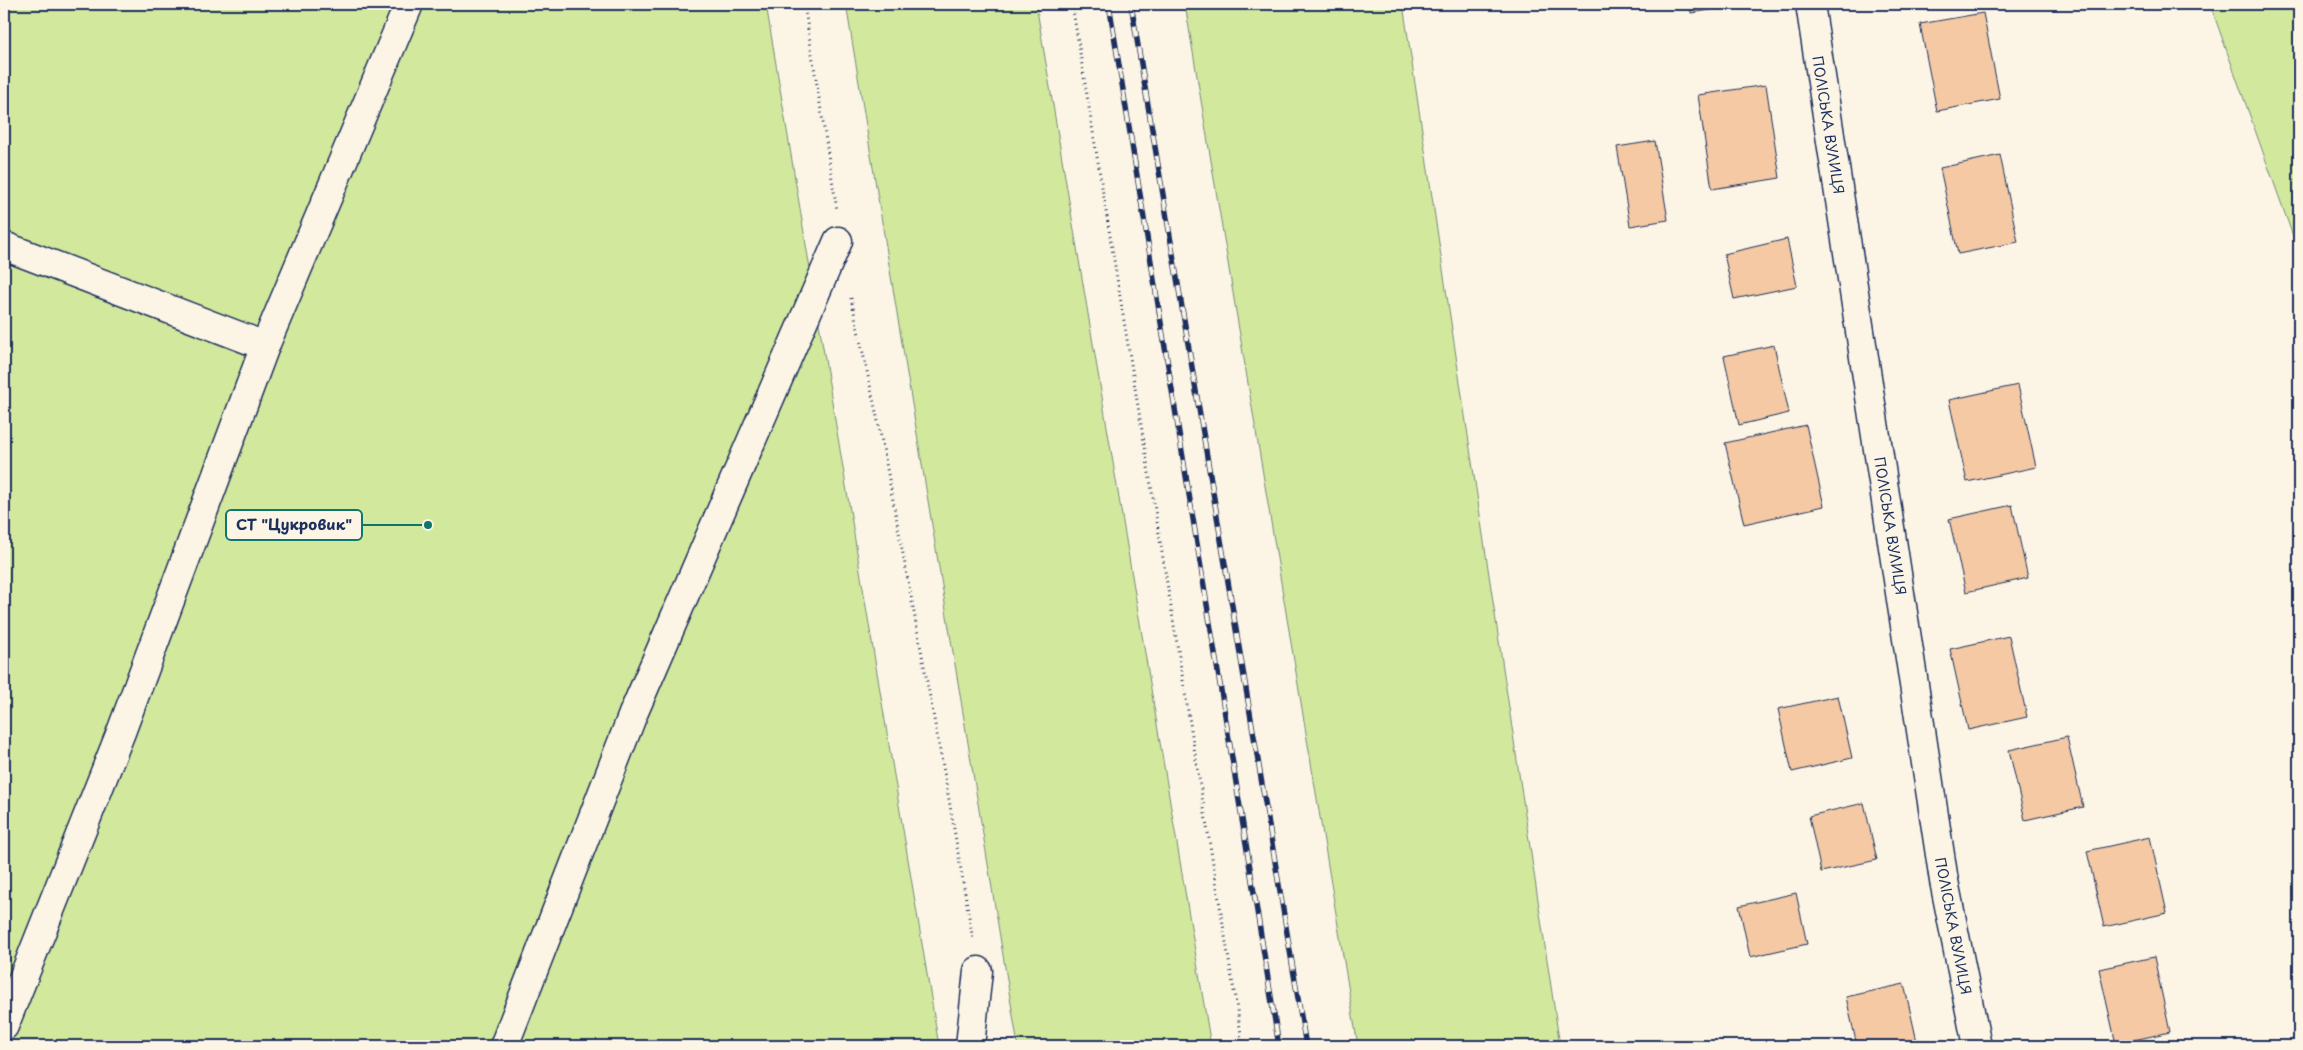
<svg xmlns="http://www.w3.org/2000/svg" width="2303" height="1050" viewBox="0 0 2303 1050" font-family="'Playpen Sans',sans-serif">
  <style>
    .green { fill: #d2e89d; stroke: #768c7e }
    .building { fill: #f4c9a3; stroke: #1b2f5e }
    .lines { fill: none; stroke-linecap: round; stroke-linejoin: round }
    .minor-casing { stroke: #1b2f5e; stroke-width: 31 }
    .path { stroke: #1b2f5e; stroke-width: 3; stroke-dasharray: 1 4; stroke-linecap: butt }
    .minor { stroke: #fcf5e5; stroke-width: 28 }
    .rail-casing { stroke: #1b2f5e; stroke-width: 5.5 }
    .rail { stroke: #fcf5e5; stroke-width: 4; stroke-dasharray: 11; stroke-linecap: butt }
    .labels { text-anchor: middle; stroke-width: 4; stroke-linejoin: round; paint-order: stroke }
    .street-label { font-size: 14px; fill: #1b2f5e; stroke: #fcf5e5 }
    .leader { fill: none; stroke: #0f766e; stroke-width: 2 }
    .callout-dot { fill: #0f766e; stroke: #fcf5e5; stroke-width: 2 }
    .callout { fill: #fcf5e5; stroke: #0f766e; stroke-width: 2 }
    .callout-label { font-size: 15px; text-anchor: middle; font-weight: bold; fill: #1b2f5e }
  </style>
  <rect width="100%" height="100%" fill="#fcf5e5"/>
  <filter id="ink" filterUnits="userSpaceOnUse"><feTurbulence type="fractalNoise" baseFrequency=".02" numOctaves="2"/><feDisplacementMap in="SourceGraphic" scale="10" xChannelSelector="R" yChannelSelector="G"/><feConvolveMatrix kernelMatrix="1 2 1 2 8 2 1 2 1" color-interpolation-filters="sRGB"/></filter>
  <g filter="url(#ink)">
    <!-- green -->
    <g class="green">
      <path d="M 4,4 L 766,4 L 939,1046 L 4,1046 Z"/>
      <path d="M 846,4 L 1036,4 L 1211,1046 L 1018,1046 Z"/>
      <path d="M 1185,4 L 1403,4 L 1560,1046 L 1358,1046 Z"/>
      <path d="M 2210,4 L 2299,4 L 2299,253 Z"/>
    </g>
    <!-- building -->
    <g class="building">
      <path d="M 1690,4 L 1748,4 L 1691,13 Z"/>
      <path d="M 1983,13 L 2000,99 L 1937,111 L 1920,24 Z"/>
      <path d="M 1766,85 L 1780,178 L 1712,189 L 1698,95 Z"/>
      <path d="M 1655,141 L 1668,220 L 1630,226 L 1617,147 Z"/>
      <path d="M 2000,155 L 2018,242 L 1958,254 L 1940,168 Z"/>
      <path d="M 1787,239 L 1797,286 L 1734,299 L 1724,254 Z"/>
      <path d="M 1774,345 L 1789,413 L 1739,425 L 1724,356 Z"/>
      <path d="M 2018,385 L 2036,467 L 1967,482 L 1949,400 Z"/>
      <path d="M 1806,425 L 1824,506 L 1744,524 L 1725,443 Z"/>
      <path d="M 2012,505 L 2028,578 L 1966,592 L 1949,519 Z"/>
      <path d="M 2009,636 L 2027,717 L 1968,730 L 1950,649 Z"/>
      <path d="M 1838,696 L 1852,758 L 1792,772 L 1778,709 Z"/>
      <path d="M 2067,737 L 2083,807 L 2025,820 L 2009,750 Z"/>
      <path d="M 1864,803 L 1877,860 L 1821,872 L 1809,816 Z"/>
      <path d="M 2150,837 L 2167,913 L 2104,927 L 2087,851 Z"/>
      <path d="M 1796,893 L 1807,944 L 1750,957 L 1739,906 Z"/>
      <path d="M 2154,957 L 2170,1032 L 2116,1044 L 2099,969 Z"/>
      <path d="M 1904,984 L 1918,1046 L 1857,1046 L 1846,997 Z"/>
    </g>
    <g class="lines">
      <!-- minor casing -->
      <g class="minor-casing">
        <g id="minor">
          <path d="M 1810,4 L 1944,881 L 1977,1046"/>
          <path d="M 4,246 L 265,346 L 121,732 L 4,1026"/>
          <path d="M 265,346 L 409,4"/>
          <path d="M 504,1046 L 633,714 L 838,241"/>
          <path d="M 970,1046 L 978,971"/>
        </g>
      </g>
      <!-- path -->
      <g class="path">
        <path d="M 804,4 L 837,210"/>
        <path d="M 1072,4 L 1243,1046"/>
        <path d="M 851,298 L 879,426 L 947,788 L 973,940"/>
      </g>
      <!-- minor -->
      <use href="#minor" class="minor"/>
      <!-- rail casing -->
      <g class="rail-casing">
        <g id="rail">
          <path d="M 1109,4 L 1279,1046"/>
          <path d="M 1131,4 L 1306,1046"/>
        </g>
      </g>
      <!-- rail -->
      <use href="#rail" class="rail"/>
    </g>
  </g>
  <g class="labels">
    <!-- street labels -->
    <g class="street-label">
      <text transform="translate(1828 125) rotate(81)" y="5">ПОЛІСЬКА ВУЛИЦЯ</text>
      <text transform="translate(1890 526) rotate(81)" y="5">ПОЛІСЬКА ВУЛИЦЯ</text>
      <text transform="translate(1953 926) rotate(79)" y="5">ПОЛІСЬКА ВУЛИЦЯ</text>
    </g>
  </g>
  <!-- callouts -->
  <path class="leader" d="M428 525L362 525"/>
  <circle class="callout-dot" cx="428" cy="525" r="5"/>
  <rect class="callout" x="226" y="510" width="136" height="30" rx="5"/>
  <g class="callout-label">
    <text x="294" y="530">СТ "Цукровик"</text>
  </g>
  <!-- margin -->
  <rect width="2303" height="1050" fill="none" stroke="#fcf5e5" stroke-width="20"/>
  <rect x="10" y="10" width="2283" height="1030" fill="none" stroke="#1b2f5e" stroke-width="2" filter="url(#ink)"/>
</svg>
